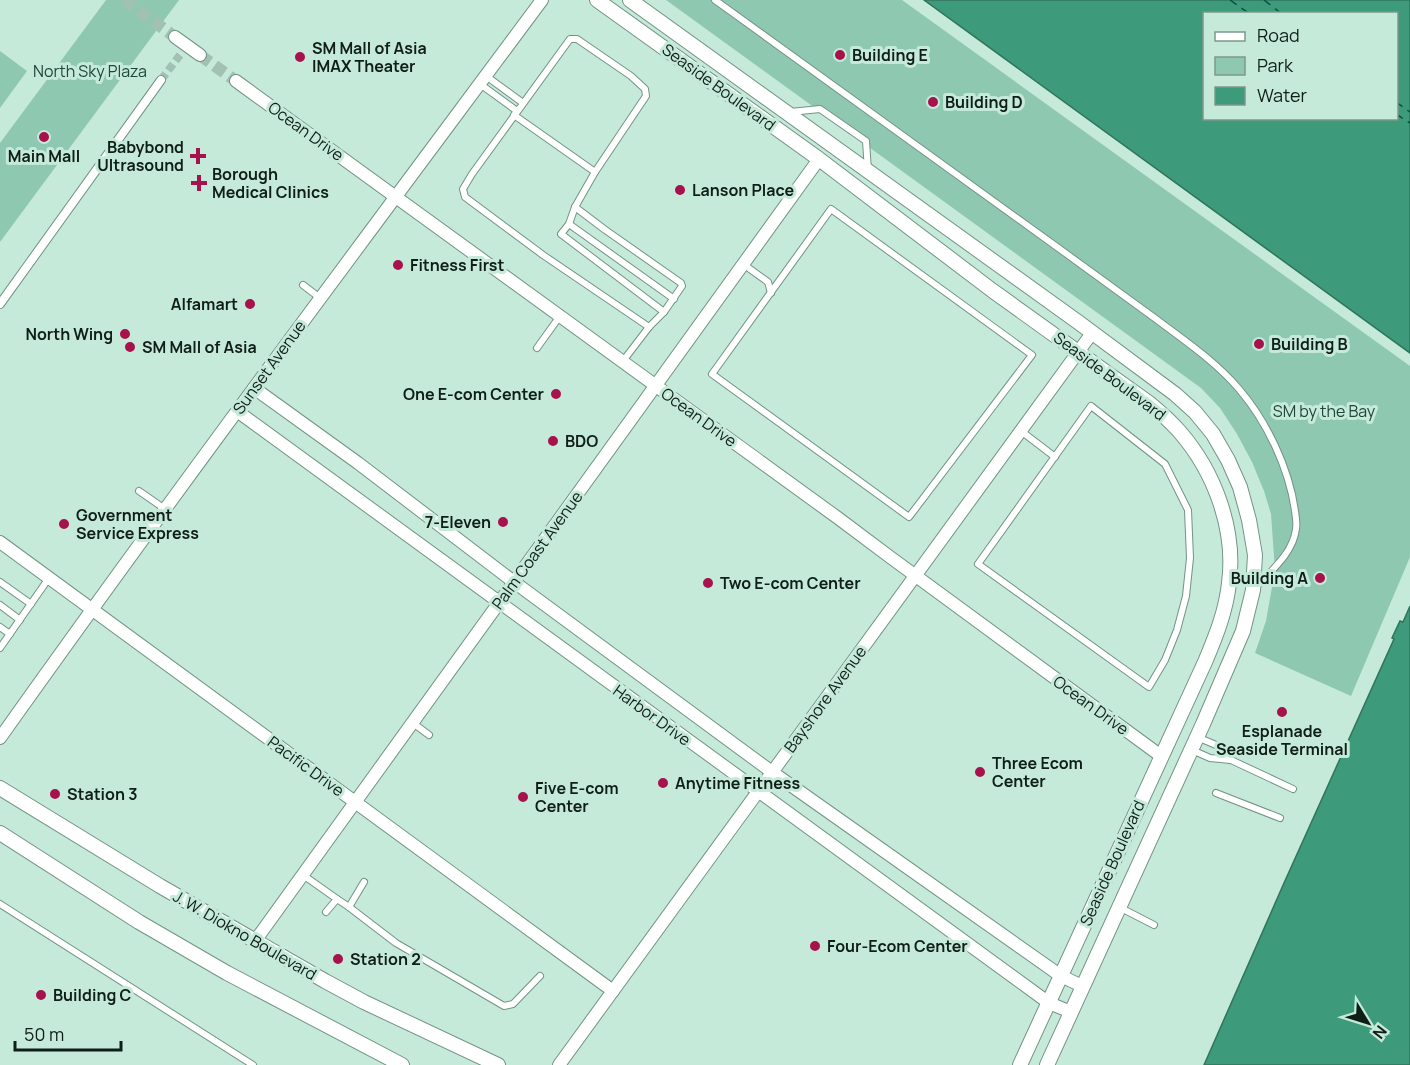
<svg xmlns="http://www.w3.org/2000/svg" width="1410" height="1065" viewBox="0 0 1410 1065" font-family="Manrope,sans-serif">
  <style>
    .green { fill: #8fc8b1 }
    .water { fill: #3d9a7a; stroke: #30755d; stroke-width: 1.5; fill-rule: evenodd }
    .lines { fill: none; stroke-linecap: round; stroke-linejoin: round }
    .ferry { stroke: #07553f; stroke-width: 1.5; stroke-dasharray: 8 6; stroke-linecap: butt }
    .pedestrian-tunnel { stroke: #a1c1b3; stroke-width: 8; stroke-dasharray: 8 4; stroke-linecap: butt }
    .minor-tunnel { stroke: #a1c1b3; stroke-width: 12; stroke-dasharray: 12 6; stroke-linecap: butt }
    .service-casing { stroke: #729486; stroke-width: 8 }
    .pedestrian-casing { stroke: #729486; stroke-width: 10 }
    .minor-casing { stroke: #729486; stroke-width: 14 }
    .tertiary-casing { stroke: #729486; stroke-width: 16 }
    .service { stroke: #fff; stroke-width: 6 }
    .pedestrian { stroke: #fff; stroke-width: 8 }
    .minor { stroke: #fff; stroke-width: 12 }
    .tertiary { stroke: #fff; stroke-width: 14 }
    .poi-dot { fill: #a7124c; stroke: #c5eada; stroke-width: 2 }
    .labels { text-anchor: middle; stroke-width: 6; stroke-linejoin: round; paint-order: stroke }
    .poi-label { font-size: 16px; font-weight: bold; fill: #101e18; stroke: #c5eada; text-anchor: start }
    .park-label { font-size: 16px; fill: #1f4738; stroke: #c5eada }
    .street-label { font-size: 16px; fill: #101e18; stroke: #c5eada }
  </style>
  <rect width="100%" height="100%" fill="#c5eada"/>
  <!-- green -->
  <g class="green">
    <path d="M 106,0 L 179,0 L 0,242 L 0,143 Z"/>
    <path d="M 666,0 L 902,0 L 1410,366 L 1410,557 L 1351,696 L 1255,653 L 1266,621 L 1275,570 L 1271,514 L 1264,491 L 1252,462 L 1237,434 L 1220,408 L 1201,388 Z"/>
    <path d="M 0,51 L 27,71 L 0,108 Z"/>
  </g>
  <!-- water -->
  <g class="water">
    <path d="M 924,0 L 1410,0 L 1410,353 ZM 1204,14 L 1396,14 L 1396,118 L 1204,118 Z"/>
    <path d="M 1410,606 L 1410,1065 L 1204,1065 L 1284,883 L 1394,639 L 1392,638 L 1400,621 L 1403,622 Z"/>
  </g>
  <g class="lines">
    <!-- ferry -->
    <g class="ferry">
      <path d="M 1230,0 L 1250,14"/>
      <path d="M 1264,0 L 1282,14"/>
      <path d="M 1396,102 L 1410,112"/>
      <path d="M 1396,114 L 1410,123"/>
    </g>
    <!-- pedestrian-tunnel -->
    <path class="pedestrian-tunnel" d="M 161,80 L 180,55"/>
    <!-- minor-tunnel -->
    <g class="minor-tunnel">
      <path d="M 124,0 L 175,37"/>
      <path d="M 200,55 L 236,81"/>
    </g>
    <!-- service casing -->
    <g class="service-casing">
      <g id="service">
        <path d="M 715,0 C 829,82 943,165 1057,247 C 1090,271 1123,295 1156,319 C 1185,341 1215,361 1239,389 C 1267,422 1289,468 1295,511 C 1296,517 1297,523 1296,529 C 1293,553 1272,570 1256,587"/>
        <path d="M 486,76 L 523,103"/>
        <path d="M 480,84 L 517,111"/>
        <path d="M 790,112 L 820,109 L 866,141 L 868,171"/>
        <path d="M 514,115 L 595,172"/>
        <path d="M 575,207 L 604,229 L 681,283 L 682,286 L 664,312 L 649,327 L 623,361"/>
        <path d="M 831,209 L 1032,355 L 909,517 L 712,374 Z"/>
        <path d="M 569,224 L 674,299"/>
        <path d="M 743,264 L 768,282 L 771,293"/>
        <path d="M 303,285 L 320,298"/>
        <path d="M 649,327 L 543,255 L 465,197 L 463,189 L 472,174 L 570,39 L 577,39 L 631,76 L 645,89 L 646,96 L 595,172 L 575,207 L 569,224 L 561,234 L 664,312"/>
        <path d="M 537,348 L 560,316"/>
        <path d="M 1091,406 L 1165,464 L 1188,510 L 1190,558 L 1186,596 L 1177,630 L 1165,660 L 1149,687 L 978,564 Z"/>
        <path d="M 1021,431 L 1055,457"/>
        <path d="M 139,491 L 165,509"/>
        <path d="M 0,582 L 31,604"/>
        <path d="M 0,605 L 20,620"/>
        <path d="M 0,627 L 10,634"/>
        <path d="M 0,648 L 49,578"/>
        <path d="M 413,723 L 429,735"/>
        <path d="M 1197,737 L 1216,745 L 1230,760"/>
        <path d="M 1192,750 L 1210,758 L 1231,760 L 1293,789"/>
        <path d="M 1216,793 L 1280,818"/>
        <path d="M 303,875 L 337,899"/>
        <path d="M 0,904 L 253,1065"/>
        <path d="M 349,907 L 396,943 L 504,1006 L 513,1004 L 540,976"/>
        <path d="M 1119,907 L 1154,925"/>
        <path d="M 326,912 L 337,899 L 349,907 L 364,882"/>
      </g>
    </g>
    <!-- pedestrian casing -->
    <g class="pedestrian-casing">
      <path id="pedestrian" d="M 0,304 L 161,80"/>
    </g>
    <!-- minor casing -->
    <g class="minor-casing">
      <g id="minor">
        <path d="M 175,37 L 200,55"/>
        <path d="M 236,81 L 838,518 L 890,557 L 1161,756"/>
        <path d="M 254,388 L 358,463 L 514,582 L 772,772 L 1061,976 L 1082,986"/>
        <path d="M 237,411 L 1049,1003 L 1071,1012"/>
        <path d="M 0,542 L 613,991"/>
        <path d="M 0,738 C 177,489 360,245 542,0"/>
        <path d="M 255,941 L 819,159"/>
        <path d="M 559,1065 L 1092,333"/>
      </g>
    </g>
    <!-- tertiary casing -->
    <g class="tertiary-casing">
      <g id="tertiary">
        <path d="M 597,0 L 819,159 L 993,291 L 1149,403 C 1160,412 1170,421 1179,431 C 1215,472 1236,530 1229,583 C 1226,611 1216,636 1205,662 L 1020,1065"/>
        <path d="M 630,0 L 1078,322 L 1175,394 L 1195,412 L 1213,434 L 1228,460 L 1240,487 L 1249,520 L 1255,555 L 1253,590 L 1243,631 L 1203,724 L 1047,1065"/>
        <path d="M 0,788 L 160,886 L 325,981 L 364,1002 L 498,1065"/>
        <path d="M 0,833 L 139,922 L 227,973 L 402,1065"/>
      </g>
    </g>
    <!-- service -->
    <use href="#service" class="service"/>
    <!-- pedestrian -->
    <use href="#pedestrian" class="pedestrian"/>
    <!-- minor -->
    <use href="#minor" class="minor"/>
    <!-- tertiary -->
    <use href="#tertiary" class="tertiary"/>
  </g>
  <!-- markers -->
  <g class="poi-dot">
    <circle cx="840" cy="55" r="6"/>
    <circle cx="300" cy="57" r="6"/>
    <circle cx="933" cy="102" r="6"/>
    <circle cx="44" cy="137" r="6"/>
    <path d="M195 147h6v6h6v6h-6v6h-6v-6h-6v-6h6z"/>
    <path d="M196 174h6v6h6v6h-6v6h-6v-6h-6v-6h6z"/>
    <circle cx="680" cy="190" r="6"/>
    <circle cx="398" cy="265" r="6"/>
    <circle cx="250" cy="304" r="6"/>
    <circle cx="125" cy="334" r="6"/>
    <circle cx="1259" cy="344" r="6"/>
    <circle cx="130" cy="347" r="6"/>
    <circle cx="556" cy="394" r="6"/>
    <circle cx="553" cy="441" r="6"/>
    <circle cx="503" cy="522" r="6"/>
    <circle cx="64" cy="524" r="6"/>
    <circle cx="1320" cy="578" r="6"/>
    <circle cx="708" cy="583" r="6"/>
    <circle cx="1282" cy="712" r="6"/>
    <circle cx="980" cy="772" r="6"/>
    <circle cx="663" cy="783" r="6"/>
    <circle cx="55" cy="794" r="6"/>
    <circle cx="523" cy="797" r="6"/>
    <circle cx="815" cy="946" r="6"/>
    <circle cx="338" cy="959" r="6"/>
    <circle cx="41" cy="995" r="6"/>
  </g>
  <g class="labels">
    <!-- poi labels -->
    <g class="poi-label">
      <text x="312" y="54">SM Mall of Asia<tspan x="312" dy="18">IMAX Theater</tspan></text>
      <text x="852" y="61">Building E</text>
      <text x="945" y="108">Building D</text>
      <text x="184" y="153" text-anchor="end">Babybond<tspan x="184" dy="18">Ultrasound</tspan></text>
      <text x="44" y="162" text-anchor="middle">Main Mall</text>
      <text x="212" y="180">Borough<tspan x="212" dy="18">Medical Clinics</tspan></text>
      <text x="692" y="196">Lanson Place</text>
      <text x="410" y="271">Fitness First</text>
      <text x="238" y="310" text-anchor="end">Alfamart</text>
      <text x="113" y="340" text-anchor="end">North Wing</text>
      <text x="1271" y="350">Building B</text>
      <text x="142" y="353">SM Mall of Asia</text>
      <text x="544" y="400" text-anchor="end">One E-com Center</text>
      <text x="565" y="447">BDO</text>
      <text x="76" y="521">Government<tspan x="76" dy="18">Service Express</tspan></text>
      <text x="491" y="528" text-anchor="end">7-Eleven</text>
      <text x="1308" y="584" text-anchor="end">Building A</text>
      <text x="720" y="589">Two E-com Center</text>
      <text x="1282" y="737" text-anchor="middle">Esplanade<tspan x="1282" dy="18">Seaside Terminal</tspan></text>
      <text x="992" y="769">Three Ecom<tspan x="992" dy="18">Center</tspan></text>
      <text x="675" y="789">Anytime Fitness</text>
      <text x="535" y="794">Five E-com<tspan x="535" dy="18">Center</tspan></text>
      <text x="67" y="800">Station 3</text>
      <text x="827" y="952">Four-Ecom Center</text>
      <text x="350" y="965">Station 2</text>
      <text x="53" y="1001">Building C</text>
    </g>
    <!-- park labels -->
    <g class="park-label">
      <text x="90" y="77">North Sky Plaza</text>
      <text x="1324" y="417">SM by the Bay</text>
    </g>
    <!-- street labels -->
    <g class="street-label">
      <text transform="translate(719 87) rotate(36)" y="6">Seaside Boulevard</text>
      <text transform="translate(306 131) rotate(36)" y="6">Ocean Drive</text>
      <text transform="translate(269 367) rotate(-54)" y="6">Sunset Avenue</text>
      <text transform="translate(1110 376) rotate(37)" y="6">Seaside Boulevard</text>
      <text transform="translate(699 417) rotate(36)" y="6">Ocean Drive</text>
      <text transform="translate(537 550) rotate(-54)" y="6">Palm Coast Avenue</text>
      <text transform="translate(825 699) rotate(-54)" y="6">Bayshore Avenue</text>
      <text transform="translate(1091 705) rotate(36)" y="6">Ocean Drive</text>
      <text transform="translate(652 715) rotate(36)" y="6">Harbor Drive</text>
      <text transform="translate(306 766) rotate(36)" y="6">Pacific Drive</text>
      <text transform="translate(1112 863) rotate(-66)" y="6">Seaside Boulevard</text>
      <text transform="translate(245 935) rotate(30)" y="6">J. W. Diokno Boulevard</text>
    </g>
  </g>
  <!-- legend -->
  <rect x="1203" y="12" width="195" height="108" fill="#c5eada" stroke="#7d988c" stroke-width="1.5"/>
  <rect x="1215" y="32" width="30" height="9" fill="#ffffff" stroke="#7d988c" stroke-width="1.5"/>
  <text x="1257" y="42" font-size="18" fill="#101e18">Road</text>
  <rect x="1215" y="57" width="30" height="18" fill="#8fc8b1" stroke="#7d988c" stroke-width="1.5"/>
  <text x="1257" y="72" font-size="18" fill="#101e18">Park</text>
  <rect x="1215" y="87" width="30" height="18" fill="#3d9a7a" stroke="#7d988c" stroke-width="1.5"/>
  <text x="1257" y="102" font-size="18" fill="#101e18">Water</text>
  <!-- north arrow -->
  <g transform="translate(1368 1023) rotate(128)" stroke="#c5eada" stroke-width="4.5" paint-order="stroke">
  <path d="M0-4.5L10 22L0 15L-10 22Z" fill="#101e18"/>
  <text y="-9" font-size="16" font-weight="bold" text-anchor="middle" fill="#101e18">N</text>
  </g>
  <!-- scale -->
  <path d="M15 1041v9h106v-9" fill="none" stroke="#101e18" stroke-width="3"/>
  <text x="24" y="1041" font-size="18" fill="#101e18" stroke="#c5eada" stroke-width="4.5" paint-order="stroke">50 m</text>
</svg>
